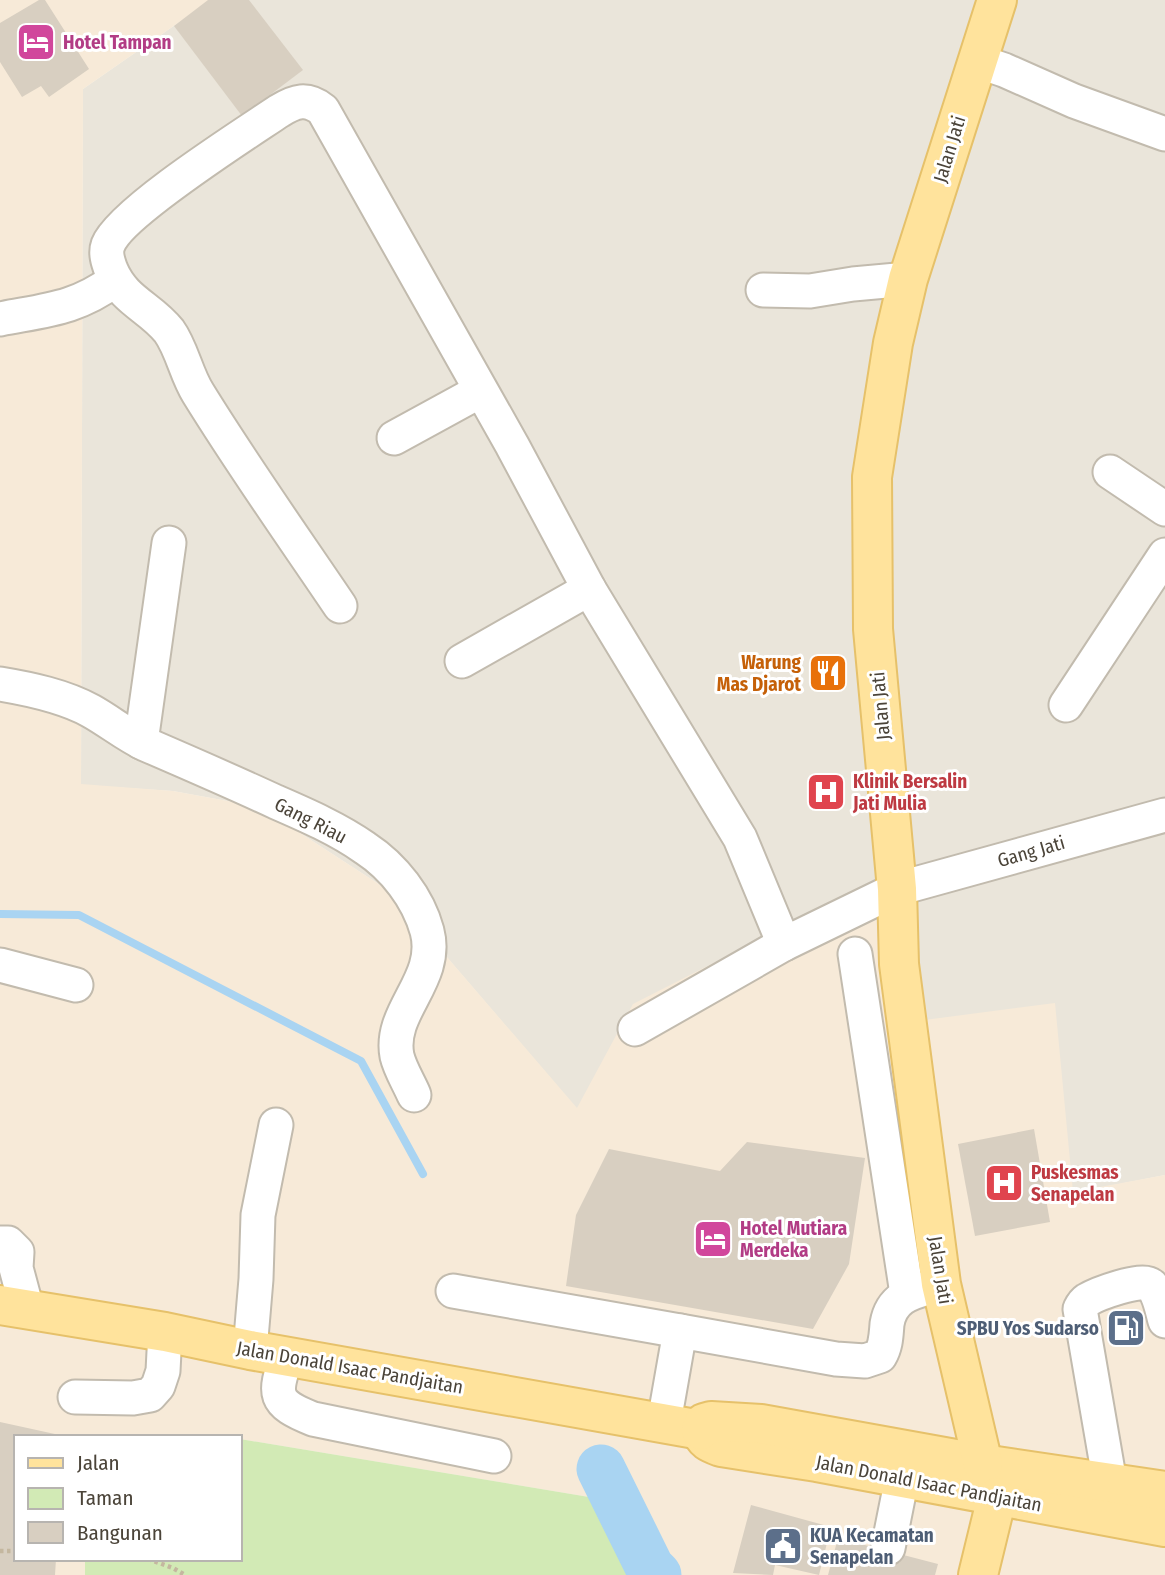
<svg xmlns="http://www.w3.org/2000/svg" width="1165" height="1575" viewBox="0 0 1165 1575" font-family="'Fira Sans Condensed',sans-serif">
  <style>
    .residential { fill: #eae5da }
    .commercial { fill: #f7ead8 }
    .green { fill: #d2eab5 }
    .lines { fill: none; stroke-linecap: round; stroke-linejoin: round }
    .stream { stroke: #a9d4f2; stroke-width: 8 }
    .river { stroke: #a9d4f2; stroke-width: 49 }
    .building { fill: #d8cfc1 }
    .minor-casing { stroke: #c2bbae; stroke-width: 37 }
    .major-casing { stroke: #e6c16a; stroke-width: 42 }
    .path { stroke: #c4b79f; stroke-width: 4.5; stroke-dasharray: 3.5 3.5; stroke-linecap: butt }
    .minor { stroke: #fff; stroke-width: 33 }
    .major { stroke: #ffe39c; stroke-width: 38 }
    .labels { text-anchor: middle; stroke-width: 6; stroke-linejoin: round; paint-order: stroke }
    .hotel-label { font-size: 19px; font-weight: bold; fill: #b23c85; stroke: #fff; text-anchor: start }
    .street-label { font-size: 19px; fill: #4b4439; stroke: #fff }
    .food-label { font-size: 19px; font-weight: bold; fill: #c56008; stroke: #fff; text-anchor: end }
    .health-label { font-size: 19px; font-weight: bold; fill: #be3a42; stroke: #fff; text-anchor: start }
    .service-label { font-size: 19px; font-weight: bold; fill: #4e5e75; stroke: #fff; text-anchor: end }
  </style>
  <rect width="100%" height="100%" fill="#f6f3ec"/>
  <!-- residential -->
  <path class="residential" d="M 211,0 L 1165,0 L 1165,1175 L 1073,1193 L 577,1109 L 391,892 L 260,807 L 173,791 L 81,785 L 83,89 Z"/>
  <!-- commercial -->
  <path class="commercial" d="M 0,0 L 211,0 L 83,89 L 81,784 L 173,791 L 260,807 L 391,892 L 577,1108 L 633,1004 L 888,874 L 909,1022 L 1055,1003 L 1073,1192 L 1165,1175 L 1165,1575 L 677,1575 L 661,1560 L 635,1508 L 589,1497 L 240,1439 L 240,1437 L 16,1437 L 16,1559 L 85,1559 L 85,1575 L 0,1575 Z"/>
  <!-- green -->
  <path class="green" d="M 240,1439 L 589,1497 L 641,1575 L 85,1575 L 85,1559 L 240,1559 Z"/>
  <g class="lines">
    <!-- stream -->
    <path class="stream" d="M 0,914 L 79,915 L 361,1061 L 423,1174"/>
    <!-- river -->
    <path class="river" d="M 601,1469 L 650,1568 L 657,1575"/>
  </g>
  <!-- building -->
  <g class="building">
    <path d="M 39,0 L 45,0 L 89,69 L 49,97 L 41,86 L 22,97 L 0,62 L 0,23 Z"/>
    <path d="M 208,0 L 249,0 L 303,70 L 242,116 L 174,26 Z"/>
    <path d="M 1034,1129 L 1050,1222 L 975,1236 L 958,1144 Z"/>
    <path d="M 747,1142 L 865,1158 L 849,1264 L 813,1329 L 566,1286 L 576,1215 L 609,1149 L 720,1171 Z"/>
    <path d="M 0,1422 L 64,1436 L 16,1437 L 16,1559 L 56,1559 L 55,1575 L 0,1575 Z"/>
    <path d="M 751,1505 L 831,1527 L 819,1575 L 775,1565 L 773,1575 L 733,1573 Z"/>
    <path d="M 838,1538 L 938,1564 L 935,1575 L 828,1575 Z"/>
  </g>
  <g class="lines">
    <!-- minor casing -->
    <g class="minor-casing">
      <g id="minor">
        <path d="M 977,61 L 1004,70 L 1074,101 L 1165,134"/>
        <path d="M 763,290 L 810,291 L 853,284 L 908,279"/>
        <path d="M 0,319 C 46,310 76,309 115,280"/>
        <path d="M 394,438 L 480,391"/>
        <path d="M 1110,472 L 1165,509"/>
        <path d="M 340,606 C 292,535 243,466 198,393 C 186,374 182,349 169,331 C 150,307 124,301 111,270 C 108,262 105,253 108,245 C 120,213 245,134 279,111 C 295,101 307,97 323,110 L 512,445 L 589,589 L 740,838 L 784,944 L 897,889 L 1165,815"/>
        <path d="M 462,661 L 589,589"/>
        <path d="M 0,684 C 30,689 64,696 91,711 C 109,721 126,735 145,744 C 189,763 233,782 276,802 C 306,815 338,829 365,848 C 394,867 418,898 427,931 C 440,980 388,1011 397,1056 C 400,1069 409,1083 414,1095"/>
        <path d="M 1066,705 L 1165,555"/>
        <path d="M 141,742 L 169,543"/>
        <path d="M 855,954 L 907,1294"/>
        <path d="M 0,965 L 76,985"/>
        <path d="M 635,1029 L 784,944"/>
        <path d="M 0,1243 L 8,1243 L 17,1252 L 16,1268 L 27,1309"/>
        <path d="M 453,1291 L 680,1331"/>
        <path d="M 250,1350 L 256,1279 L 258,1215 L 276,1125"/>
        <path d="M 287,1356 C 273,1395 273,1403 313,1419 L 494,1456"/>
        <path d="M 75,1397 L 133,1398 L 150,1395 L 158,1386 L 163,1371 L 165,1332"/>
        <path d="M 664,1422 L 680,1331 L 836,1359 L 865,1361 L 880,1356 C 886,1346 886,1336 887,1324 C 892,1294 916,1292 941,1284"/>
        <path d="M 1110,1483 L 1080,1309 C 1082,1305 1084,1302 1087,1300 C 1097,1294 1142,1277 1151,1285 C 1159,1293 1162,1310 1165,1321"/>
        <path d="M 888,1548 L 902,1478"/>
      </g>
    </g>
    <!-- major casing -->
    <g class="major-casing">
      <g id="major">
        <path d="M 0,1305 L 165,1332 L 250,1350 L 701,1430"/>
        <path d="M 701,1430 C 704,1441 710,1443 721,1447 L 817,1462 L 1165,1527"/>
        <path d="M 701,1430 L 704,1423 L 711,1421 L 761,1424 L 983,1464 L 1165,1491"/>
        <path d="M 983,1464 L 941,1284 L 899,964 L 897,889 L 873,629 L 872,477 L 893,343 L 908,279 L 997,0"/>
        <path d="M 978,1575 L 997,1497"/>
      </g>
    </g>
    <!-- path -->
    <g class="path">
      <path d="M 0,1551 L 16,1551"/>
      <path d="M 148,1559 L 173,1568 L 185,1575"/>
    </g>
    <!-- minor -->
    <use href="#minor" class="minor"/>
    <!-- major -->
    <use href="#major" class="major"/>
  </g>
  <!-- icons -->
  <defs>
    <g id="hotel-square" transform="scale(2.0125)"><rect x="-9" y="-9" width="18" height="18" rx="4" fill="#d1479c" stroke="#fff"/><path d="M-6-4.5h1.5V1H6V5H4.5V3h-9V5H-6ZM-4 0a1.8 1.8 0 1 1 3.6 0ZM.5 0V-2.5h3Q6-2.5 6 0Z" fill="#fff"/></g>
    <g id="restaurant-square" transform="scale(2.0125)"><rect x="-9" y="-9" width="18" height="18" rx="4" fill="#e8710a" stroke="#fff"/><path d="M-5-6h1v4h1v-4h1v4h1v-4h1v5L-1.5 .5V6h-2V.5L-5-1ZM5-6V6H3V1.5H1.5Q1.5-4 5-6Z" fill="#fff"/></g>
    <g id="hospital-square" transform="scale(2.0125)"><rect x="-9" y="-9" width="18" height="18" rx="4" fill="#e0444e" stroke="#fff"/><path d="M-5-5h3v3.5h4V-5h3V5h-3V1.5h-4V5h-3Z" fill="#fff"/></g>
    <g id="fuel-square" transform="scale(2.0125)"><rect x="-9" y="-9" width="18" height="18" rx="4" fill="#5c6f8a" stroke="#fff"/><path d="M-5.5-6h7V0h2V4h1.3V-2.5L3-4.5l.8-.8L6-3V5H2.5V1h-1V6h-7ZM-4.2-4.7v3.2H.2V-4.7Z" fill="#fff"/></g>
    <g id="civic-square" transform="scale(2.0125)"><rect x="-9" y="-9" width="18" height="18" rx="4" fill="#5c6f8a" stroke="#fff"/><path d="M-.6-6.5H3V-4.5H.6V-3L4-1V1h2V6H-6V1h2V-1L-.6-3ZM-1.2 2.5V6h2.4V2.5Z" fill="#fff"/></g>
  </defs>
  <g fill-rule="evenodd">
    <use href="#hotel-square" x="36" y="42"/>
    <use href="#restaurant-square" x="828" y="673"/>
    <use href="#hospital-square" x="826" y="792"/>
    <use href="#hospital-square" x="1004" y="1183"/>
    <use href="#hotel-square" x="713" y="1239"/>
    <use href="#fuel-square" x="1126" y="1328"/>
    <use href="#civic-square" x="783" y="1546"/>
  </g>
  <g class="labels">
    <!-- hotel labels -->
    <g class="hotel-label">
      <text x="63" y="49">Hotel Tampan</text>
      <text x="740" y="1235">Hotel Mutiara<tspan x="740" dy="22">Merdeka</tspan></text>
    </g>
    <!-- street labels -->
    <g class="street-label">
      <text transform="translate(949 149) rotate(-73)" y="7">Jalan Jati</text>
      <text transform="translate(880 706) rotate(-95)" y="7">Jalan Jati</text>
      <text transform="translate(311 820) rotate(27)" y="7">Gang Riau</text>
      <text transform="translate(1031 851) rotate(-16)" y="7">Gang Jati</text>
      <text transform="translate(941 1270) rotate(81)" y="7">Jalan Jati</text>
      <text transform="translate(350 1367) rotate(10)" y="7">Jalan Donald Isaac Pandjaitan</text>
      <text transform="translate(929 1483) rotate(11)" y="7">Jalan Donald Isaac Pandjaitan</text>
    </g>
    <!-- food labels -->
    <g class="food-label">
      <text x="801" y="669">Warung<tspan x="801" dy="22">Mas Djarot</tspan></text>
    </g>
    <!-- health labels -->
    <g class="health-label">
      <text x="853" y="788">Klinik Bersalin<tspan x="853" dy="22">Jati Mulia</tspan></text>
      <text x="1031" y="1179">Puskesmas<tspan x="1031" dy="22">Senapelan</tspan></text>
    </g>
    <!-- service labels -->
    <g class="service-label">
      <text x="1099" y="1335">SPBU Yos Sudarso</text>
      <text x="810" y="1542" text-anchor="start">KUA Kecamatan<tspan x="810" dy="22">Senapelan</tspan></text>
    </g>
  </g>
  <!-- legend -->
  <rect x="14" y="1435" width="228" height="126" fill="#ffffff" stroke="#b7b4b0" stroke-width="2"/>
  <rect x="28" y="1458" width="35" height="10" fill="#ffe39c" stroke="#b7b4b0" stroke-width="2"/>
  <text x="77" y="1470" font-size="21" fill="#4b4439">Jalan</text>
  <rect x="28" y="1488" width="35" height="21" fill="#d2eab5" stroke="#b7b4b0" stroke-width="2"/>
  <text x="77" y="1505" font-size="21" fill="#4b4439">Taman</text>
  <rect x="28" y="1522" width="35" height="21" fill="#d8cfc1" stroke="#b7b4b0" stroke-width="2"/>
  <text x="77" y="1540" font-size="21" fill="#4b4439">Bangunan</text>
</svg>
